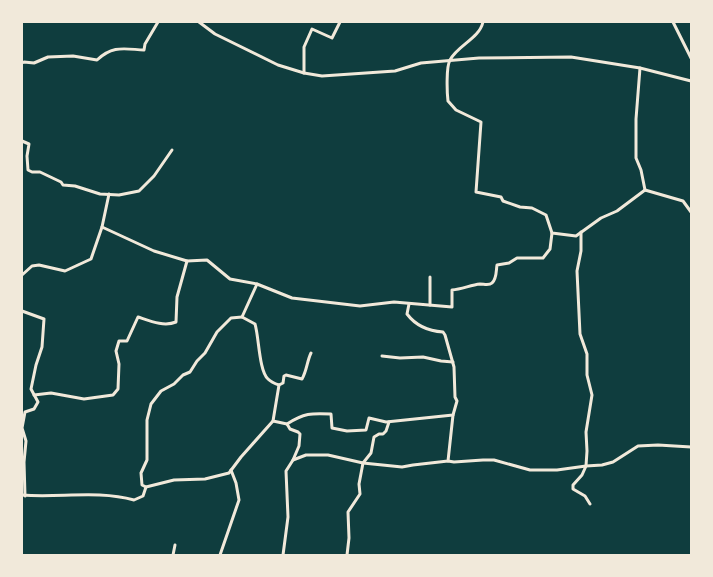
<svg xmlns="http://www.w3.org/2000/svg" width="713" height="577" viewBox="0 0 713 577" font-family="Lora,serif">
  <style>
    .lines { fill: none; stroke-linecap: round; stroke-linejoin: round }
    .minor { stroke: #f1e9da; stroke-width: 3 }
  </style>
  <rect width="100%" height="100%" fill="#0f3d3e"/>
  <g class="lines">
    <!-- minor -->
    <g class="minor">
      <path d="M 199,22 L 215,34 L 278,65 L 304,73 L 322,76 L 395,71 L 421,63 L 479,58 L 571,57 L 640,68 L 691,81"/>
      <path d="M 483,22 C 479,39 458,45 450,60 C 446,67 447,93 448,101 L 456,110 L 481,122 L 476,192 L 501,197 L 503,201 L 520,207 L 532,208 L 546,215 L 552,233 L 576,236 L 601,218 L 617,211 L 645,190"/>
      <path d="M 673,22 L 691,58"/>
      <path d="M 22,63 L 24,62 L 34,63 L 48,57 L 73,56 L 97,60 C 113,45 124,49 144,50 L 145,44 L 158,22"/>
      <path d="M 640,68 L 636,119 L 636,158 L 641,170 L 645,190"/>
      <path d="M 304,73 L 304,47 L 312,29 L 332,38 L 340,22"/>
      <path d="M 22,141 L 29,144 L 27,156 L 28,170 L 32,172 L 40,172 L 61,182 L 63,185 L 75,186 L 100,194 L 119,195 L 139,191 L 154,176 L 172,150"/>
      <path d="M 645,190 L 683,201 L 691,212"/>
      <path d="M 109,194 L 102,227 L 154,251 L 187,261 L 207,260 L 230,279 L 257,284 L 292,298 L 360,306 L 394,302 L 452,307 L 452,290 C 462,289 471,285 480,284 C 484,284 489,286 492,283 C 497,279 496,270 497,265 L 509,263 L 517,258 L 543,258 L 550,249 L 552,233"/>
      <path d="M 581,232 L 581,251 L 577,271 L 580,334 L 587,354 L 587,375 L 592,395 L 586,432 L 587,451 L 586,466 L 582,475 L 573,485 L 573,489 L 585,496 L 590,504"/>
      <path d="M 22,275 L 32,266 L 39,265 L 65,271 L 91,259 L 102,227"/>
      <path d="M 430,277 L 430,305"/>
      <path d="M 257,284 L 242,317 L 255,324 C 259,337 259,371 268,379 C 271,382 276,384 279,385"/>
      <path d="M 22,311 L 44,319 L 42,347 L 36,365 L 31,389 L 38,402 L 34,409 L 25,412 L 22,428 L 26,441 L 24,462 L 25,496"/>
      <path d="M 382,356 L 400,358 L 423,357 L 441,361 L 453,362"/>
      <path d="M 34,395 L 51,393 L 84,399 L 113,395 L 118,389 L 119,364 L 116,351 L 119,341 L 127,341 L 138,317 C 150,321 164,327 176,322 L 177,297 L 187,261"/>
      <path d="M 273,421 L 287,424 C 304,413 311,413 331,414 L 332,428 L 347,431 L 366,430 L 369,418 L 386,422 L 453,415 L 457,401 L 455,397 L 454,367 L 445,335 L 443,332 C 428,331 416,326 407,314 L 409,304"/>
      <path d="M 287,424 L 290,429 L 298,432 L 300,434 L 299,446 L 293,460"/>
      <path d="M 448,461 L 454,462 L 483,460 L 494,460 L 530,470 L 557,470 L 586,466 L 602,465 L 613,462 L 638,446 L 658,445 L 691,447"/>
      <path d="M 146,487 L 174,480 L 205,479 L 229,473 L 241,457 L 273,421 L 279,385 L 283,383 L 284,376 L 286,375 L 302,379 C 307,370 307,361 311,353"/>
      <path d="M 22,495 C 59,498 98,490 134,500 L 143,496 L 146,487 L 142,485 L 141,473 L 147,460 L 147,420 L 151,404 L 161,391 L 174,384 L 183,375 L 190,372 L 197,361 L 205,353 L 217,332 L 231,318 L 242,317"/>
      <path d="M 173,555 L 175,545"/>
      <path d="M 220,555 L 239,500 L 236,483 L 231,470"/>
      <path d="M 283,555 L 288,517 L 286,471 L 293,460 L 306,455 L 328,455 L 363,463 L 402,467 L 413,465 L 448,461 L 453,415"/>
      <path d="M 347,555 L 349,538 L 348,512 L 360,494 L 359,484 L 363,463 L 371,453 L 374,437 L 379,434 L 383,434 L 386,431 L 389,422"/>
    </g>
  </g>
  <!-- border -->
  <rect width="713" height="577" fill="none" stroke="#f1e9da" stroke-width="46"/>
</svg>
